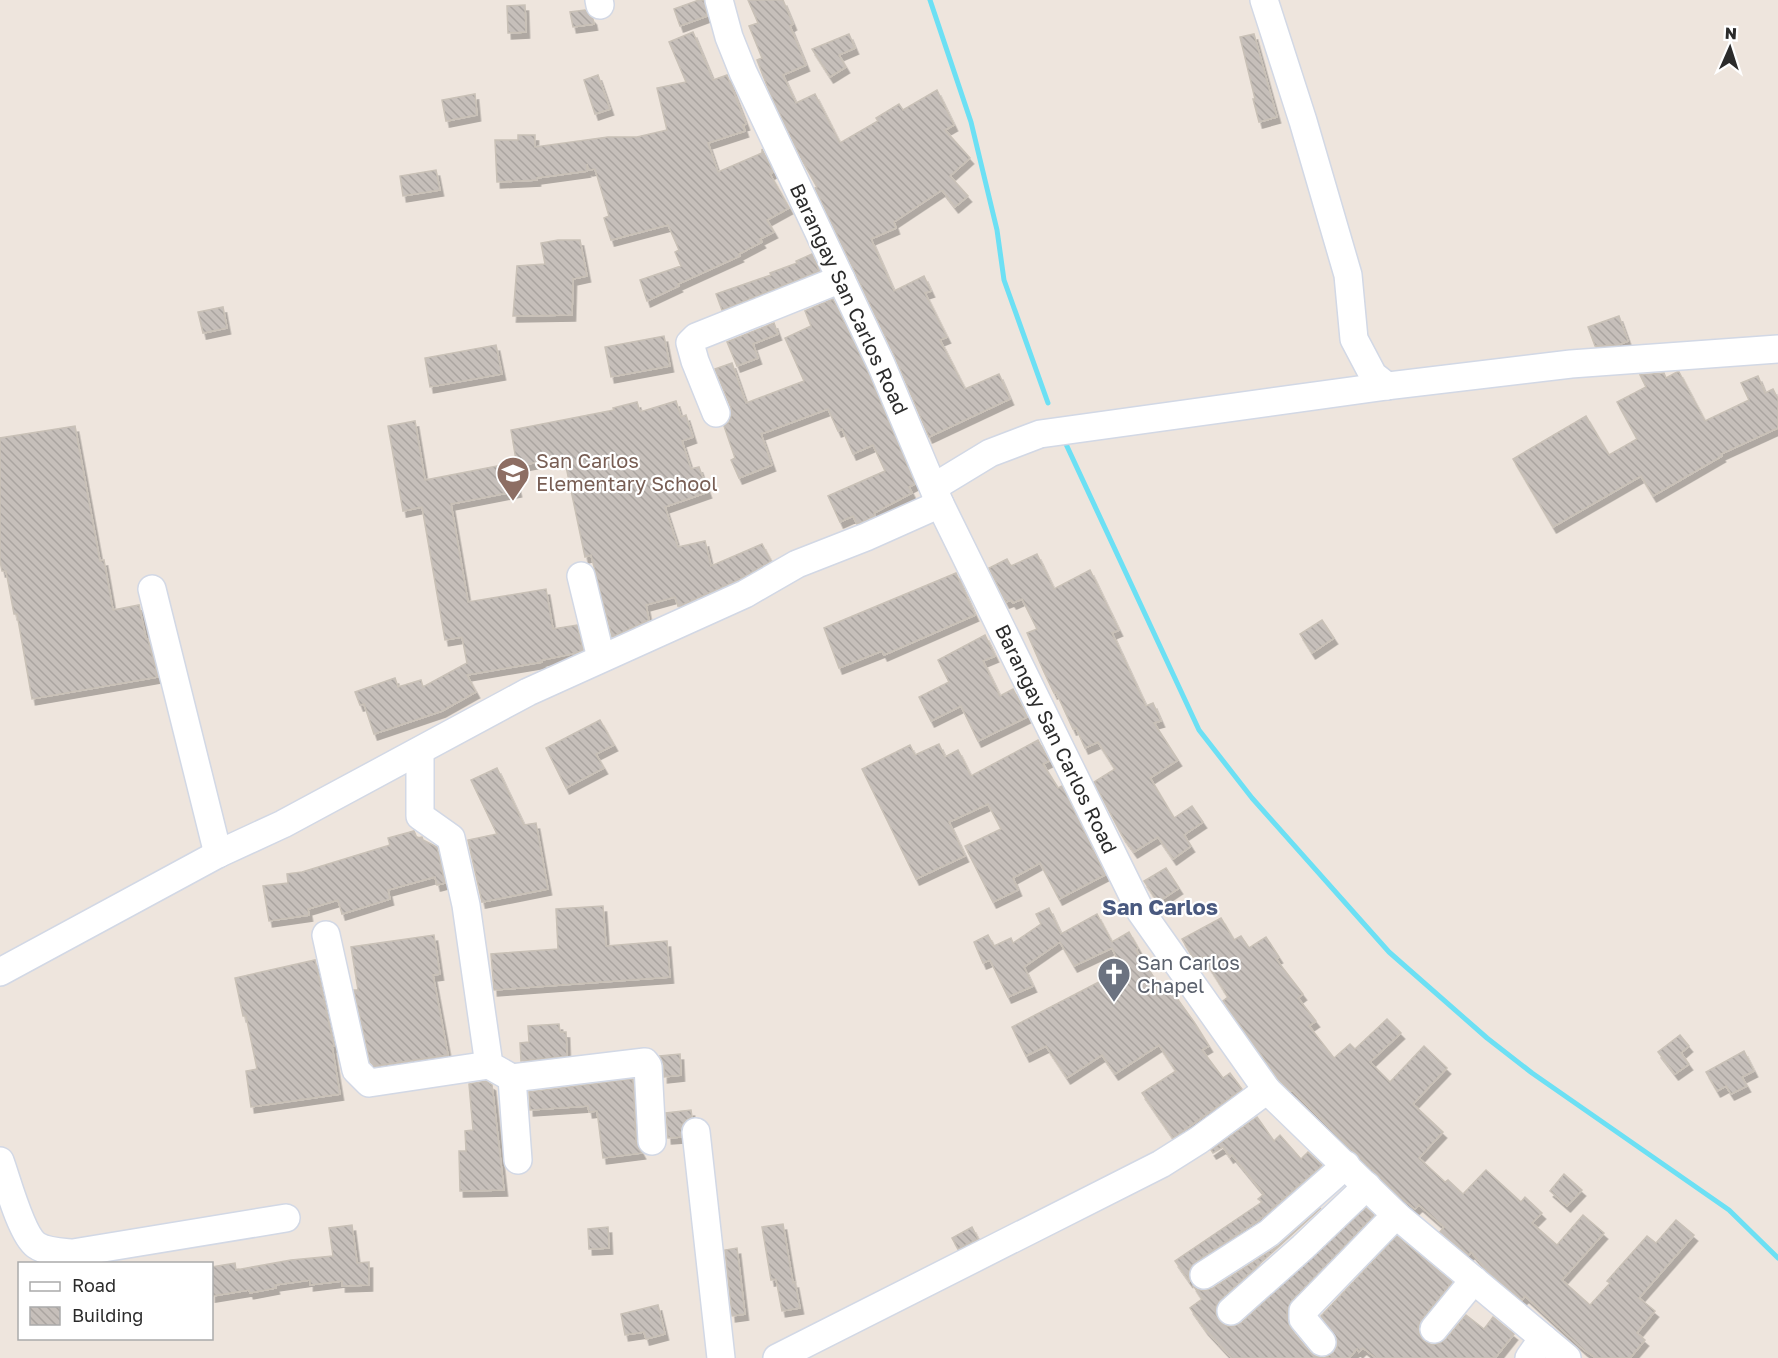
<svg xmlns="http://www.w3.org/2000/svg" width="1778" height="1358" viewBox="0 0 1778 1358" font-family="'Golos Text',sans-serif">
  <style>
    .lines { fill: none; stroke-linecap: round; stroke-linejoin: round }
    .stream { stroke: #6ce0f4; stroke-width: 5 }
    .building { fill: url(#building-back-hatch); stroke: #c9c1b7; stroke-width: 1.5; filter: url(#shadow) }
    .minor-casing { stroke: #d2d8e5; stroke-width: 30 }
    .minor { stroke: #fff; stroke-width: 27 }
    .labels { text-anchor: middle; stroke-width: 4.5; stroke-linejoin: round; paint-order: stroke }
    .street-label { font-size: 20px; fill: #2b2b2b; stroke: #fff }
    .education-label { font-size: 20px; fill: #785e54; stroke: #fff; text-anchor: start }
    .worship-label { font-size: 20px; fill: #5b616d; stroke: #fff; text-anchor: start }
    .quarter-label { font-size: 22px; font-weight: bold; fill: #49597f; stroke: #fff }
  </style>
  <defs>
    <pattern id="building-back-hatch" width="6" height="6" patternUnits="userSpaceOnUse" patternTransform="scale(1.5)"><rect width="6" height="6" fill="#c6bfba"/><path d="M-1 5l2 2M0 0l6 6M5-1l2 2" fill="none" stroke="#aaa4a0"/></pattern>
    <filter id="shadow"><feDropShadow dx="3.5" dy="6" stdDeviation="0" flood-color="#0004"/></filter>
  </defs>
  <rect width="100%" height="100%" fill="#eee5dd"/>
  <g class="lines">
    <!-- stream -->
    <g class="stream">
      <path d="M 930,0 L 971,122 L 997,230 L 1004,280 L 1048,403"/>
      <path d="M 1065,442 L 1199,730 L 1252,798 L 1389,952 L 1487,1038 L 1532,1073 L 1729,1210 L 1778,1258"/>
    </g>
  </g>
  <!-- building -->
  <g class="building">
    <path d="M 699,0 L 704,0 L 707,16 L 680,26 L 674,9 Z"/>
    <path d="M 748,0 L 783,0 L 793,24 L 790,26 L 806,65 L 783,75 L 796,103 L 815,94 L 840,143 L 878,121 L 876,118 L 899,104 L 903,110 L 937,90 L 954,125 L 945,130 L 970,158 L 950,176 L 968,196 L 955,207 L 942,190 L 894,222 L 896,228 L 871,239 L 894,291 L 924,276 L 931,291 L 925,293 L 947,337 L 940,340 L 965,389 L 999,374 L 1010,399 L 929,437 L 895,357 L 815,188 L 817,187 L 801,158 L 769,91 L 757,60 L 762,58 L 749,26 L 758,23 Z"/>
    <path d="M 525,5 L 526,32 L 508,33 L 507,6 Z"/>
    <path d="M 585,10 L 593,19 L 594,24 L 573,27 L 570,12 Z"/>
    <path d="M 693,32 L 713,80 L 727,75 L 746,124 L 743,125 L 745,131 L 708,143 L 718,172 L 762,153 L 762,149 L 773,172 L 770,174 L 789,208 L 767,220 L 774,232 L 760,239 L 762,242 L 739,254 L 740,256 L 678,284 L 679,286 L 647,301 L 640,280 L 681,266 L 675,252 L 679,250 L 668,225 L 611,240 L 604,218 L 609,216 L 595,169 L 589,170 L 587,164 L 587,171 L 537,178 L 537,180 L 497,182 L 495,140 L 518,140 L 518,135 L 535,135 L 535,147 L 608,137 L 637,137 L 667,130 L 657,88 L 686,82 L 669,42 Z"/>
    <path d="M 849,34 L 855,48 L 839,55 L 846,67 L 830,77 L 812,49 Z"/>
    <path d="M 1254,34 L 1277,117 L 1259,122 L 1253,99 L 1255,99 L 1240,37 Z"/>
    <path d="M 598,75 L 610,109 L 595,114 L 584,80 Z"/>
    <path d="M 475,94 L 477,115 L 446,121 L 442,100 Z"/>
    <path d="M 436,170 L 440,190 L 403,196 L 400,176 Z"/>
    <path d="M 558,240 L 580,240 L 587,276 L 573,279 L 572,315 L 513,316 L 517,266 L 545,264 L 541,243 Z"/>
    <path d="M 812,254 L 819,271 L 722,310 L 716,294 L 771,275 L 770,273 L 797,263 L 796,261 Z"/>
    <path d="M 833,299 L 867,370 L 915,484 L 909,487 L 912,493 L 874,513 L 875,516 L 857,524 L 853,516 L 840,522 L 828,496 L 885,471 L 873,445 L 853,454 L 842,429 L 838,431 L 828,409 L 761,434 L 772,465 L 739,478 L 731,460 L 735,458 L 724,426 L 729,422 L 731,416 L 731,408 L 715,369 L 732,363 L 746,403 L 804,381 L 785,338 L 811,326 L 805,311 Z"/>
    <path d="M 223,307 L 227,328 L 203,333 L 198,312 Z"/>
    <path d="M 1619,316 L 1628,341 L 1618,345 L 1595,346 L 1588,327 Z"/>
    <path d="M 774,323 L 778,334 L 753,344 L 758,358 L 737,366 L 727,342 Z"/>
    <path d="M 664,336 L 670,366 L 611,377 L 605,347 Z"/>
    <path d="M 496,345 L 502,374 L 430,387 L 425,358 Z"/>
    <path d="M 1677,372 L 1679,372 L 1705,421 L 1749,400 L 1741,383 L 1758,376 L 1765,393 L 1773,389 L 1778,399 L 1778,428 L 1721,454 L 1722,456 L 1653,496 L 1641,476 L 1553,527 L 1513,459 L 1586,416 L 1609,455 L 1637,439 L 1617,402 L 1646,387 L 1640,375 L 1664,373 L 1666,378 Z"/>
    <path d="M 676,401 L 681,417 L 686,415 L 693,437 L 682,441 L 691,469 L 699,467 L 708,492 L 665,507 L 678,547 L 705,541 L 711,566 L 762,544 L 771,561 L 738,580 L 682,605 L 678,606 L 675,597 L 646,605 L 649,620 L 612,637 L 591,555 L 585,557 L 564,457 L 517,466 L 511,430 L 614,410 L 613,408 L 637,402 L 640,412 Z"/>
    <path d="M 415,421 L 425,480 L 512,463 L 518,491 L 451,504 L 468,602 L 546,589 L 553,629 L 577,625 L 583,650 L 576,653 L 542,660 L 542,662 L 467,675 L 476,692 L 442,711 L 374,734 L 364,704 L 360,705 L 355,692 L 395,678 L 398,687 L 421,680 L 423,687 L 467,663 L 462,637 L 445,640 L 422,507 L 403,511 L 388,426 Z"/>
    <path d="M 75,426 L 100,561 L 104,560 L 113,610 L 139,605 L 146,639 L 148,639 L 158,677 L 32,699 L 17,614 L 14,614 L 6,571 L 2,571 L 0,561 L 0,438 Z"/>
    <path d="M 1037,554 L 1054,589 L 1090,570 L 1119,630 L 1112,633 L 1146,706 L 1153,703 L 1161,721 L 1154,723 L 1178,760 L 1150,778 L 1174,818 L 1192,806 L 1203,822 L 1184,835 L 1191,846 L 1173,859 L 1158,837 L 1134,852 L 1122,835 L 1094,782 L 1115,769 L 1098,742 L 1085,748 L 1076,728 L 1073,729 L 1056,692 L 1054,693 L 1044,672 L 1027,633 L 1037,629 L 1022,599 L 1013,603 L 1011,600 L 1006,602 L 989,568 L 1007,559 L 1011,566 Z"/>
    <path d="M 956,573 L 975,615 L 884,655 L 882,651 L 839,668 L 824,628 Z"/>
    <path d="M 1322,620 L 1334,638 L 1312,653 L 1300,634 Z"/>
    <path d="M 985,635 L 995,656 L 983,661 L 1000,696 L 1013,689 L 1027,717 L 978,741 L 961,706 L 931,721 L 919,697 L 949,682 L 938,660 Z"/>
    <path d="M 600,720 L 614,745 L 596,754 L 604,768 L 566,788 L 546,748 Z"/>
    <path d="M 1038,740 L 1049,761 L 1043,764 L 1058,788 L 1062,786 L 1105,875 L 1059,899 L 1040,863 L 1013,878 L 1018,890 L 993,902 L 965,846 L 1001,829 L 988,804 L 949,822 L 965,856 L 916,879 L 862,769 L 910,745 L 915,755 L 939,744 L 945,757 L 958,750 L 971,776 Z"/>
    <path d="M 497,768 L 524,825 L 536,823 L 548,889 L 482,902 L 468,840 L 497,834 L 471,780 Z"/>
    <path d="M 414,831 L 417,838 L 422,837 L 423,840 L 437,847 L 445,883 L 437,885 L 435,877 L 388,890 L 390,899 L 342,914 L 338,900 L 308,909 L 309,915 L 269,921 L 263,886 L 288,883 L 287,874 L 302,872 L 390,845 L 388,838 Z"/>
    <path d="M 1166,868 L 1179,888 L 1158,902 L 1144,881 Z"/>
    <path d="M 603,906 L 606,946 L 667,941 L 670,977 L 494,990 L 491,954 L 558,949 L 556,909 Z"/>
    <path d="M 1049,908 L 1061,934 L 1097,914 L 1112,942 L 1129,932 L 1138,948 L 1136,950 L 1160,987 L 1166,983 L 1194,1022 L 1209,1046 L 1202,1050 L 1223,1078 L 1230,1073 L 1242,1089 L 1173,1138 L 1142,1093 L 1176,1071 L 1159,1045 L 1115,1074 L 1102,1055 L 1067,1078 L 1046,1046 L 1026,1056 L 1012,1027 L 1122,970 L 1112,948 L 1074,966 L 1060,942 L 1024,967 L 1033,986 L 1008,997 L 990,960 L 983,963 L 974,942 L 988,935 L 994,946 L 1011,938 L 1013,943 L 1041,924 L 1036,914 Z"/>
    <path d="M 1221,918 L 1234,940 L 1241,936 L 1249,948 L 1266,937 L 1279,957 L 1276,959 L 1303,994 L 1298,998 L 1316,1021 L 1309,1026 L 1334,1058 L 1350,1044 L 1355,1049 L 1387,1019 L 1401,1033 L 1370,1062 L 1390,1082 L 1424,1046 L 1447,1068 L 1413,1104 L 1443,1132 L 1419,1158 L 1445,1182 L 1448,1180 L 1463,1194 L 1486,1170 L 1521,1202 L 1525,1197 L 1542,1213 L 1532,1223 L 1557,1245 L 1583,1215 L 1604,1233 L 1562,1280 L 1590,1305 L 1610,1283 L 1607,1281 L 1647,1236 L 1656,1243 L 1676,1220 L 1694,1235 L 1639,1298 L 1655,1311 L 1637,1333 L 1645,1340 L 1630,1358 L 1596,1358 L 1584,1350 L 1525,1296 L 1522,1300 L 1488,1271 L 1471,1252 L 1469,1255 L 1440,1232 L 1444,1227 L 1419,1205 L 1415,1209 L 1398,1195 L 1292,1090 L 1291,1091 L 1279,1080 L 1223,1001 L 1228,997 L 1203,957 L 1195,961 L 1182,939 Z"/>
    <path d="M 434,935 L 440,974 L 433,975 L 448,1055 L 375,1066 L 370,1062 L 354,990 L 358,990 L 351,947 Z"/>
    <path d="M 315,960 L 334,1046 L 332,1046 L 340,1094 L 251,1107 L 246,1071 L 257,1069 L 246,1016 L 243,1016 L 235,978 Z"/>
    <path d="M 559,1024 L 560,1032 L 566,1032 L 567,1056 L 521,1061 L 520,1043 L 529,1042 L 528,1026 Z"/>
    <path d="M 1680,1035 L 1689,1046 L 1681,1053 L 1689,1064 L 1675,1074 L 1658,1052 Z"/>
    <path d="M 1744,1051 L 1754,1071 L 1742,1077 L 1747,1086 L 1731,1094 L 1726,1086 L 1717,1091 L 1706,1072 Z"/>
    <path d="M 680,1054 L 681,1075 L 664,1077 L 664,1065 L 660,1056 Z"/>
    <path d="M 633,1079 L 636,1142 L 642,1153 L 603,1158 L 597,1111 L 589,1112 L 588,1106 L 530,1110 L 529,1092 Z"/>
    <path d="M 486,1081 L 492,1085 L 504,1190 L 460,1191 L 459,1151 L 466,1151 L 465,1131 L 473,1130 L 469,1084 Z"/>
    <path d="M 691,1110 L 692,1117 L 686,1120 L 682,1125 L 681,1137 L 668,1138 L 666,1113 Z"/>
    <path d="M 1257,1117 L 1274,1141 L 1280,1135 L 1301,1159 L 1308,1152 L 1322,1165 L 1259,1220 L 1195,1262 L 1190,1268 L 1188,1275 L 1190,1282 L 1175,1261 L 1262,1202 L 1258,1199 L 1264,1194 L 1232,1155 L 1230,1157 L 1223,1147 L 1213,1153 L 1211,1150 Z"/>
    <path d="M 1564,1174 L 1582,1190 L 1567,1206 L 1550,1191 Z"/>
    <path d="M 1321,1208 L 1221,1299 L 1216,1306 L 1216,1314 L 1220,1322 L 1227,1326 L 1234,1326 L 1241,1323 L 1366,1208 L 1374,1215 L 1292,1300 L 1287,1310 L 1287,1319 L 1290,1328 L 1310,1352 L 1316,1356 L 1324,1358 L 1332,1354 L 1337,1347 L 1337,1339 L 1321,1316 L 1397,1236 L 1452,1282 L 1421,1320 L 1418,1327 L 1419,1334 L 1424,1341 L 1432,1345 L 1440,1343 L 1446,1339 L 1466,1315 L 1484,1329 L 1493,1317 L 1514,1334 L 1495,1358 L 1376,1358 L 1363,1348 L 1359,1352 L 1357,1349 L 1349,1358 L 1232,1358 L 1205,1329 L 1190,1308 L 1202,1299 L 1193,1285 L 1197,1289 L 1204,1291 L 1213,1288 L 1278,1246 Z"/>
    <path d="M 783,1224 L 793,1283 L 795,1282 L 800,1308 L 782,1311 L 776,1279 L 771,1280 L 762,1227 Z"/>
    <path d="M 352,1225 L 357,1263 L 369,1262 L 369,1285 L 342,1286 L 342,1281 L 310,1285 L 310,1280 L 275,1285 L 276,1288 L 250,1293 L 249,1290 L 212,1296 L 212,1267 L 235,1263 L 236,1270 L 291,1260 L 333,1256 L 329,1228 Z"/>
    <path d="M 608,1227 L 609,1248 L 589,1249 L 588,1229 Z"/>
    <path d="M 972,1227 L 978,1239 L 958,1249 L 952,1238 Z"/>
    <path d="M 737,1248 L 745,1314 L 732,1316 L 725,1250 Z"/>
    <path d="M 658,1305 L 665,1334 L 646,1339 L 644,1332 L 625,1335 L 621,1314 Z"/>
  </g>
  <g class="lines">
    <!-- minor casing -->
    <g class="minor-casing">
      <g id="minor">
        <path d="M 599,0 L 600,5"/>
        <path d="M 719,0 L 729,37 L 743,72 L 881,364 L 940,504 L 1141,912 L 1267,1090 L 1396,1215 L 1567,1358"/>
        <path d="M 1264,0 L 1303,121 L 1348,275 L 1354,339 L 1373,375 L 1387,386"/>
        <path d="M 716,413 L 695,361 L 690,343 L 696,337 L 841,279"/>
        <path d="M 934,487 L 990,453 L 1040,434 L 1387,386 L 1571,364 L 1778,349"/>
        <path d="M 581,576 L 601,658"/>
        <path d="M 152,589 L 218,854"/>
        <path d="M 420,751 L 420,816 L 451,838 L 466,905 L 489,1065 L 512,1078 L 518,1160"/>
        <path d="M 326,935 L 356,1070 L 369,1083 L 489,1065"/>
        <path d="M 0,972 L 218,854 L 283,824 L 528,692 L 745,594 L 797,564 L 866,537 L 940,504"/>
        <path d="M 512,1078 L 645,1062 L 648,1066 L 652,1141"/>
        <path d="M 696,1132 L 721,1358"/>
        <path d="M 0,1161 C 7,1180 21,1234 36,1245 C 46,1252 61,1252 73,1253 L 286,1218"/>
        <path d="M 1204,1275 L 1269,1233 L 1346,1165"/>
        <path d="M 1231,1311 L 1303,1247 L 1367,1186"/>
        <path d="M 1434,1329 L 1474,1280"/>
        <path d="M 1322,1342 L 1303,1319 L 1303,1311 L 1396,1215"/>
        <path d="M 777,1358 L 1161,1164 L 1199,1140 L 1267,1090"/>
        <path d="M 1529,1358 L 1543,1338"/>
      </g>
    </g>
    <!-- minor -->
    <use href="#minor" class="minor"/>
  </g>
  <!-- icons -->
  <defs>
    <g id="school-pin" transform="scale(1.725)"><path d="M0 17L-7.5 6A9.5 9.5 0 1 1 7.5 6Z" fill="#8d6e63" stroke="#fff"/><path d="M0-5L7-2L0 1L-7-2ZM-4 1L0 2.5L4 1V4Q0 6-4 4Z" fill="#fff"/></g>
    <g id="church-pin" transform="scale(1.725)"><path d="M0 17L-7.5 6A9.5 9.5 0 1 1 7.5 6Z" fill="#6b7280" stroke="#fff"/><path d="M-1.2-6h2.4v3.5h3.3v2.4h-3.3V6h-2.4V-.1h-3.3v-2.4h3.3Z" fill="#fff"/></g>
  </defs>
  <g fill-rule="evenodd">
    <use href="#school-pin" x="513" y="473"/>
    <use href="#church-pin" x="1114" y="974"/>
  </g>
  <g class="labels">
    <!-- street labels -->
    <g class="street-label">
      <text transform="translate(849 299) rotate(65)" y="7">Barangay San Carlos Road</text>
      <text transform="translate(1056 739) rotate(64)" y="7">Barangay San Carlos Road</text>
    </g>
    <!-- education labels -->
    <g class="education-label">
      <text x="536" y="468">San Carlos<tspan x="536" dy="23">Elementary School</tspan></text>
    </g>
    <!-- worship labels -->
    <g class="worship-label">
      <text x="1137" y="970">San Carlos<tspan x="1137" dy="23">Chapel</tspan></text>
    </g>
    <!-- quarter labels -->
    <g class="quarter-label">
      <text x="1160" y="915">San Carlos</text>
    </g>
  </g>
  <!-- legend -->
  <rect x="18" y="1262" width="195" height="78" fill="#ffffff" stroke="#aaaaaa" stroke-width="1.5"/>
  <rect x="30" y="1282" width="30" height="9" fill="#ffffff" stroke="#aaaaaa" stroke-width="1.5"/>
  <text x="72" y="1292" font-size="18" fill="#2b2b2b">Road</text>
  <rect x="30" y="1307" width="30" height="18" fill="url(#building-back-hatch)" stroke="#aaaaaa" stroke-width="1.5"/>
  <text x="72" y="1322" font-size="18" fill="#2b2b2b">Building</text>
  <!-- north arrow -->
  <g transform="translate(1730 48) rotate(3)" stroke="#ffffff" stroke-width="4.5" paint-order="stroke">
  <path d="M0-4.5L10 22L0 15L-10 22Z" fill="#2b2b2b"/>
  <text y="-9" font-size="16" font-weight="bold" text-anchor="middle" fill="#2b2b2b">N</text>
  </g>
</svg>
